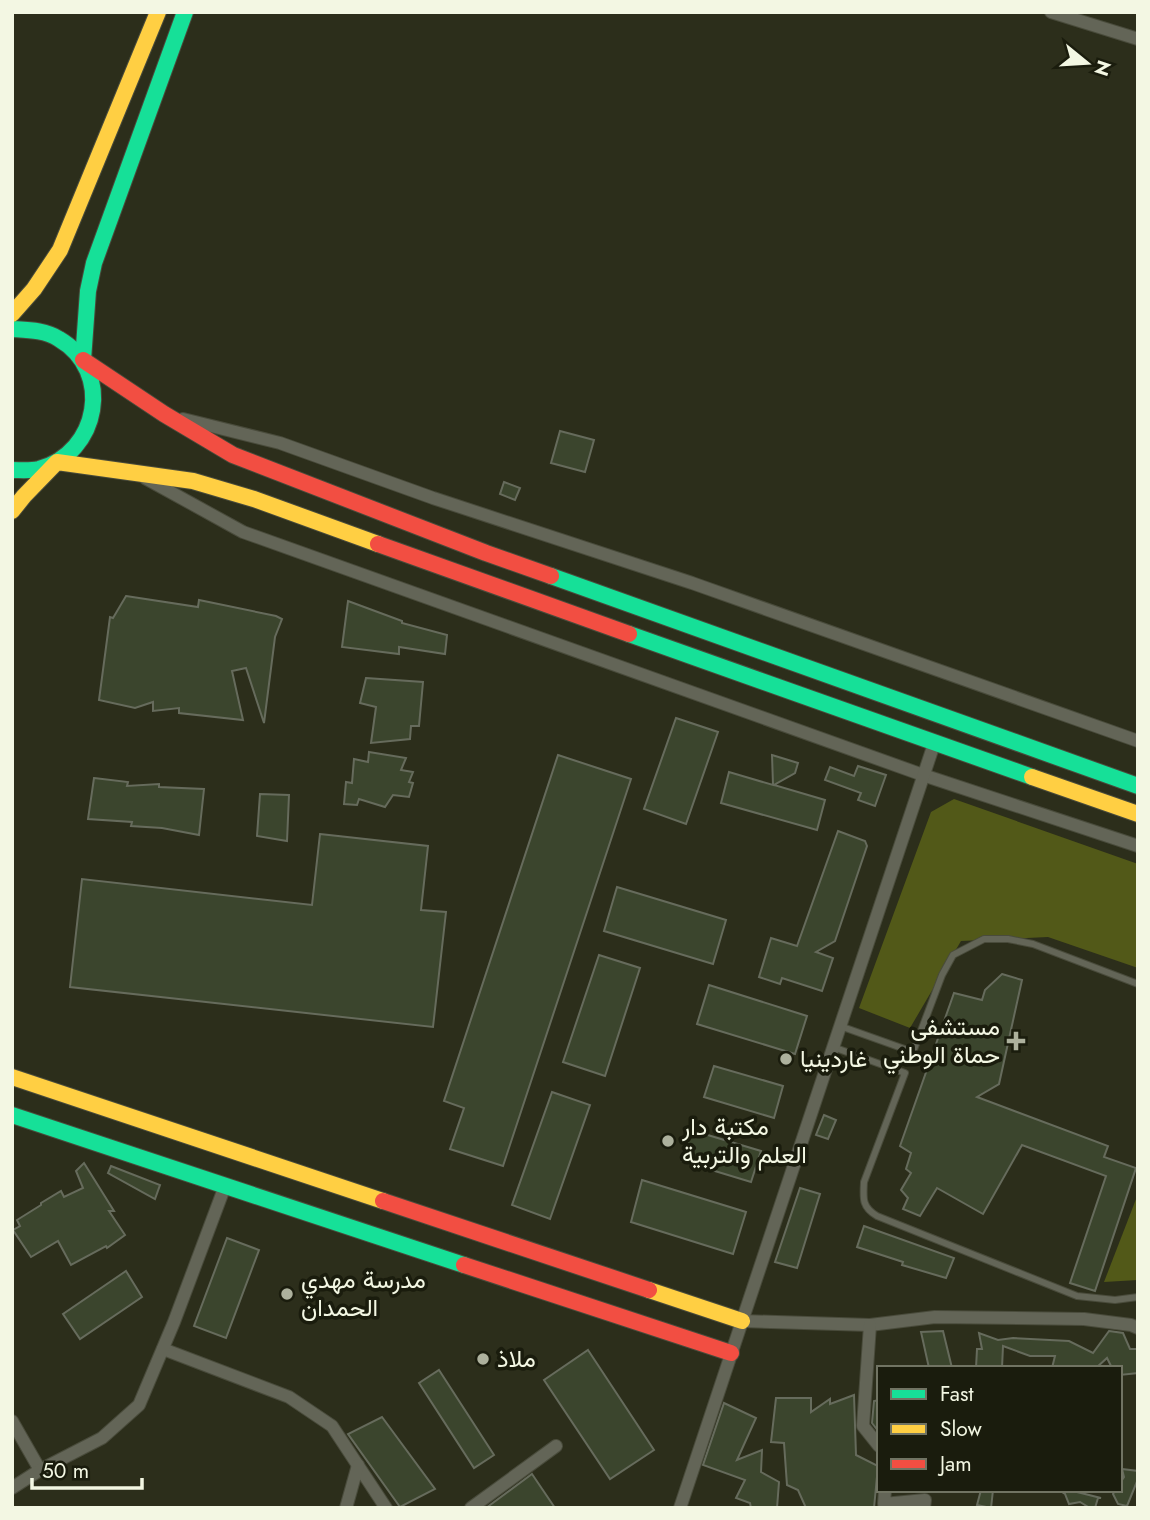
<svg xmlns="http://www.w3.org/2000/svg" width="1150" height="1520" viewBox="0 0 1150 1520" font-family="Jost,Vazirmatn,sans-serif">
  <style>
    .forest { fill: #525918 }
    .building { fill: #3b452d; stroke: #666b5c; stroke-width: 2 }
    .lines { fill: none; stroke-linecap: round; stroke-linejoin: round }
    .lane-casing { stroke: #494b3b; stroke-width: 8 }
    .street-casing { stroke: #494b3b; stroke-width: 14 }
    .fast-casing { stroke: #494b3b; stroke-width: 18 }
    .slow-casing { stroke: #494b3b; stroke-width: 18 }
    .jam-casing { stroke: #494b3b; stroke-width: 18 }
    .lane { stroke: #636557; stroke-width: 6 }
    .street { stroke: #636557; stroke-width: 12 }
    .fast { stroke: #16e098; stroke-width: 16 }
    .slow { stroke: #ffcf43; stroke-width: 16 }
    .jam { stroke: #f24e42; stroke-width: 16 }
    .poi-dot { fill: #adb19d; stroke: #1a1c0d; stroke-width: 2.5 }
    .labels { text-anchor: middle; stroke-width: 7; stroke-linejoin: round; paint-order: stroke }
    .poi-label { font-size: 24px; fill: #f3f7e3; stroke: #1a1c0d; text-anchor: start }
  </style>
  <rect width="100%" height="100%" fill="#2c2e1b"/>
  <!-- forest -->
  <g class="forest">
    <path d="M 954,799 L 1138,864 L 1138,968 L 1048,937 L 961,941 L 910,1028 L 859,1008 L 931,812 Z"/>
    <path d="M 1138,1194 L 1138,1280 L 1104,1282 Z"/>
  </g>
  <!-- building -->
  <g class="building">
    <path d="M 560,431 L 594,440 L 585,472 L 551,463 Z"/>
    <path d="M 504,482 L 520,488 L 515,500 L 500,494 Z"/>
    <path d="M 126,596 L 198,607 L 199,600 L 276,616 L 282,619 L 275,637 L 264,723 L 246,668 L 232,671 L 243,720 L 179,713 L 179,708 L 153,711 L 153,702 L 135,708 L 99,700 L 110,617 L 113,618 Z"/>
    <path d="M 348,601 L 402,621 L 402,623 L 447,635 L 445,654 L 399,647 L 399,654 L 342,647 Z"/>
    <path d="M 366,678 L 423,682 L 419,726 L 411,726 L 410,739 L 371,743 L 376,707 L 360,703 Z"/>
    <path d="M 676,718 L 718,732 L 686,824 L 644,809 Z"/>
    <path d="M 369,752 L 406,758 L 401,770 L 413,772 L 409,782 L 413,783 L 409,797 L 393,795 L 385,807 L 359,799 L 357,805 L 344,804 L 346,782 L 352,783 L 354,759 L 368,762 Z"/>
    <path d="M 558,755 L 631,779 L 503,1166 L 450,1149 L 464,1108 L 444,1101 Z"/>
    <path d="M 772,755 L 798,763 L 795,773 L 774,785 L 825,800 L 817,830 L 721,803 L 729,772 L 773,785 Z"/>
    <path d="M 858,766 L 886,775 L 875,806 L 858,800 L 861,793 L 825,780 L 830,767 L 854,776 Z"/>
    <path d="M 94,778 L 128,782 L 127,786 L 159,784 L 159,787 L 204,789 L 199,835 L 162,828 L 131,826 L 132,822 L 88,819 Z"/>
    <path d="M 260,794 L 289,795 L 287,841 L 257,836 Z"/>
    <path d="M 838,831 L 865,841 L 867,846 L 835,941 L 816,952 L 833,958 L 822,991 L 782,978 L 780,984 L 759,977 L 771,938 L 797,946 Z"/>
    <path d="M 320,834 L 428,846 L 421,910 L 446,912 L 433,1027 L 70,987 L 82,879 L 312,905 Z"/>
    <path d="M 617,887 L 726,920 L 713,964 L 604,931 Z"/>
    <path d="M 599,955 L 640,968 L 605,1076 L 563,1062 Z"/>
    <path d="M 1002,974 L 1022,980 L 999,1084 L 977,1097 L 1108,1146 L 1104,1157 L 1136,1168 L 1095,1291 L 1070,1283 L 1106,1176 L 1022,1145 L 983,1214 L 937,1188 L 920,1216 L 903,1209 L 908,1198 L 901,1190 L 911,1173 L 906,1169 L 911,1153 L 900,1146 L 954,993 L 982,1000 L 985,990 Z"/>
    <path d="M 709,985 L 807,1016 L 795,1054 L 697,1024 Z"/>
    <path d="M 714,1066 L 783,1086 L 774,1118 L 704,1097 Z"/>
    <path d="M 552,1092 L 590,1105 L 550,1219 L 512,1205 Z"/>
    <path d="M 824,1115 L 836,1120 L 828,1139 L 816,1135 Z"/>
    <path d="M 691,1130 L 761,1151 L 751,1182 L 682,1161 Z"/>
    <path d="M 84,1163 L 114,1211 L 109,1211 L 125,1235 L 107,1248 L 106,1246 L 71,1265 L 58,1241 L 31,1257 L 13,1230 L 20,1226 L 17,1220 L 41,1205 L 41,1203 L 61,1191 L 64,1197 L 83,1188 L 76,1171 Z"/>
    <path d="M 111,1166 L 160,1185 L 155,1199 L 108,1173 Z"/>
    <path d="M 642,1180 L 746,1212 L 733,1254 L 631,1222 Z"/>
    <path d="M 800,1188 L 820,1194 L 797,1268 L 775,1262 Z"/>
    <path d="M 864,1226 L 954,1258 L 946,1278 L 902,1265 L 903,1262 L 857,1247 Z"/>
    <path d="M 227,1238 L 259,1250 L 226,1338 L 194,1326 Z"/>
    <path d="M 126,1271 L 142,1297 L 80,1339 L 63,1314 Z"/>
    <path d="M 943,1331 L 952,1368 L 929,1368 L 921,1332 Z"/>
    <path d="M 1109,1331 L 1123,1333 L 1130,1349 L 1138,1349 L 1138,1373 L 1120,1375 L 1120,1368 L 1112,1368 L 1107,1358 L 1096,1368 L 1052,1368 L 1055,1356 L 1030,1356 L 1003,1346 L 1002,1368 L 976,1368 L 977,1349 L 982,1349 L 979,1333 L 998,1340 L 1013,1338 L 1069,1341 L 1093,1353 Z"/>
    <path d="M 588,1350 L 654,1450 L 610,1479 L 544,1380 Z"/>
    <path d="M 439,1370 L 494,1455 L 474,1468 L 419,1383 Z"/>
    <path d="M 854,1395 L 856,1455 L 878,1466 L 874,1508 L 806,1508 L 798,1490 L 787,1485 L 784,1443 L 771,1442 L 776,1398 L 811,1398 L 811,1412 L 830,1399 L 830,1404 Z"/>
    <path d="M 879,1400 L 879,1432 L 872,1423 L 874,1401 Z"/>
    <path d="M 724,1403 L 756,1418 L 737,1460 L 762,1450 L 761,1472 L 779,1482 L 777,1508 L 751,1508 L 750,1503 L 736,1498 L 745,1480 L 703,1465 Z"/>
    <path d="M 382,1417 L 435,1489 L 400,1507 L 348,1434 Z"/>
    <path d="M 1122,1469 L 1138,1471 L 1138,1479 L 1127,1506 L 1118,1504 L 1113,1494 L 1115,1490 L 1120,1490 L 1120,1483 L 1124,1477 Z"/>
    <path d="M 532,1474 L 555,1508 L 486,1508 Z"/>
    <path d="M 981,1490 L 993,1490 L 991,1508 L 977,1505 Z"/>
    <path d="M 1062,1490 L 1069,1490 L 1101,1498 L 1098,1498 L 1095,1508 L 1090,1508 L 1080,1502 L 1069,1504 L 1065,1494 L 1062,1492 Z"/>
  </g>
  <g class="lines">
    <!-- lane casing -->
    <g class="lane-casing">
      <g id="lane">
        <path d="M 840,1026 L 913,1052 L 942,975 L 953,955 L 984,939 L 1008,939 L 1033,944 L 1138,984"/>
        <path d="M 833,1047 L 905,1073 L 864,1182 C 863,1199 862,1207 877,1216 L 1077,1296 L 1115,1300 L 1138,1297"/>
      </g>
    </g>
    <!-- street casing -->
    <g class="street-casing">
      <g id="street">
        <path d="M 1051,12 L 1138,39"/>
        <path d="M 183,419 L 280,443 L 433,498 L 692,583 L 1138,741"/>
        <path d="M 145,478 L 243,532 L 923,775 L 1138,846"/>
        <path d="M 742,1321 L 870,1325 L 935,1317 L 1084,1319 L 1131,1325 L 1138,1328"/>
        <path d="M 870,1325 L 863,1426 L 879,1446"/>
        <path d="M 163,1349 L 289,1397 L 332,1426 L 386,1508"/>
        <path d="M 12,1421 L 40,1470"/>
        <path d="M 12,1488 L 40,1470 L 102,1438 L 139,1405 L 174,1322 L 225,1186"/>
        <path d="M 885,1490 L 884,1504 L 925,1500 L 924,1508"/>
        <path d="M 346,1508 L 358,1465"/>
        <path d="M 471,1508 L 556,1446"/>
        <path d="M 680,1508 L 934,744"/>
      </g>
    </g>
    <!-- fast casing -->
    <g class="fast-casing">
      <g id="fast">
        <path d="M 12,329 C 28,330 45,330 59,339 C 114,371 99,453 39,469 C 30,471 21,470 12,470"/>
        <path d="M 83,360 L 88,291 L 94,263 L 185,12"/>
        <path d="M 551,576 L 1138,786"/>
        <path d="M 629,634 L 1032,777"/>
        <path d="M 12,1115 L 464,1265"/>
      </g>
    </g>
    <!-- slow casing -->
    <g class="slow-casing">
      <g id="slow">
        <path d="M 12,314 L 34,289 L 60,250 L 158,12"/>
        <path d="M 12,511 L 24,496 L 57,462 L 193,481 L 254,499 L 378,544"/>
        <path d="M 1032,777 L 1138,814"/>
        <path d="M 12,1077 L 383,1201"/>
        <path d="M 649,1290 L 742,1321"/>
      </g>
    </g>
    <!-- jam casing -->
    <g class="jam-casing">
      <g id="jam">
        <path d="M 83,360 L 164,414 L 233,455 L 486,553 L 551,576"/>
        <path d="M 378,544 L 629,634"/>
        <path d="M 383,1201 L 649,1290"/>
        <path d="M 464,1265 L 731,1353"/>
      </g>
    </g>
    <!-- lane -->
    <use href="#lane" class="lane"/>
    <!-- street -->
    <use href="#street" class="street"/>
    <!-- fast -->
    <use href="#fast" class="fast"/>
    <!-- slow -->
    <use href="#slow" class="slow"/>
    <!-- jam -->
    <use href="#jam" class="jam"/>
  </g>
  <!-- markers -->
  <g class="poi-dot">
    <path d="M1012.5 1030.5h7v7h7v7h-7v7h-7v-7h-7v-7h7z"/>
    <circle cx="786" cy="1059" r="7"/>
    <circle cx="668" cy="1141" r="7"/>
    <circle cx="287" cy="1294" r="7"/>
    <circle cx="483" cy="1359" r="7"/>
  </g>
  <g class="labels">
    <!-- poi labels -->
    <g class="poi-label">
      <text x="1000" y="1035" text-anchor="end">مستشفى<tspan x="1000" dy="28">حماة الوطني</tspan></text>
      <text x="800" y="1067">غاردينيا</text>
      <text x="682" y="1135">مكتبة دار<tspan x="682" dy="28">العلم والتربية</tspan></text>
      <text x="301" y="1288">مدرسة مهدي<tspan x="301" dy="28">الحمدان</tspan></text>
      <text x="497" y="1367">ملاذ</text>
    </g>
  </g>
  <!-- border -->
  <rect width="1150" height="1520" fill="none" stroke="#f3f7e3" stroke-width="28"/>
  <!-- legend -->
  <rect x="877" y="1366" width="245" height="126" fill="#1a1c0d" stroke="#717463" stroke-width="2"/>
  <rect x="891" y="1389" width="35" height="10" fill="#16e098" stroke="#717463" stroke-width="2"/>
  <text x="940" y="1401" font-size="21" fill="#f3f7e3">Fast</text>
  <rect x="891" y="1424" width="35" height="10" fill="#ffcf43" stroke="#717463" stroke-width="2"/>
  <text x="940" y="1436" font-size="21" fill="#f3f7e3">Slow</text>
  <rect x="891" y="1459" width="35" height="10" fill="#f24e42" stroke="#717463" stroke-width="2"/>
  <text x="940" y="1471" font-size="21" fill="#f3f7e3">Jam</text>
  <!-- north arrow -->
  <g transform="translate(1087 63) rotate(108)" stroke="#1a1c0d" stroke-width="5" paint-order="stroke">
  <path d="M0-5L12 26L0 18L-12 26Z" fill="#f3f7e3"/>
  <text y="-10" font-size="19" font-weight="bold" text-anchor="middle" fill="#f3f7e3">N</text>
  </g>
  <!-- scale -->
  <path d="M32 1478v10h110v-10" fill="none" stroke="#f3f7e3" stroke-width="3.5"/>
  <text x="42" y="1478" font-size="21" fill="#f3f7e3" stroke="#1a1c0d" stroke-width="5" paint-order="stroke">50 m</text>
</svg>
